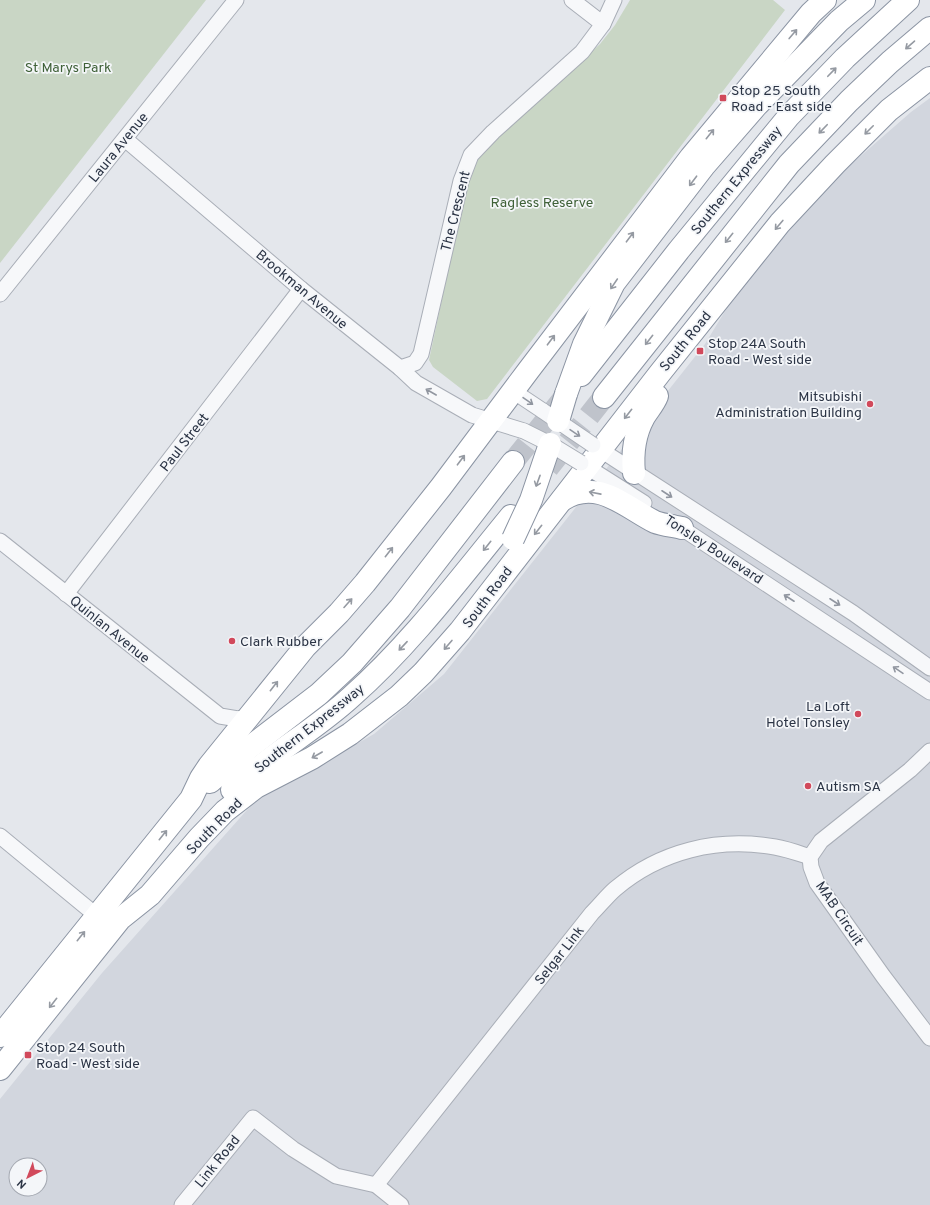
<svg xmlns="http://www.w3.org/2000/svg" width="930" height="1205" viewBox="0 0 930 1205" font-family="Overpass,sans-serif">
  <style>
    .built { fill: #d2d6de; fill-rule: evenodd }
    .green { fill: #c9d6c5 }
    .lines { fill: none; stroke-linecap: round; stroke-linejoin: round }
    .highway-tunnel { stroke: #bfc3cb; stroke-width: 22; stroke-dasharray: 22 11; stroke-linecap: butt }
    .minor-casing { stroke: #a9aeb7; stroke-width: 17 }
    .highway-casing { stroke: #8b94a3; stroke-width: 24 }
    .minor { stroke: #f7f8fa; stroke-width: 15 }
    .highway { stroke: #fff; stroke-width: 22 }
    .minor-bridge-casing { stroke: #a9aeb7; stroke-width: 17; stroke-linecap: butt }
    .highway-bridge-casing { stroke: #8b94a3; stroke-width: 24; stroke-linecap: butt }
    .minor-bridge { stroke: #f7f8fa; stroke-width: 15 }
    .highway-bridge { stroke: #fff; stroke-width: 22 }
    .oneway { stroke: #959aa2 }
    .oneway2 { stroke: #9196a0 }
    .poi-dot { fill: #d1495b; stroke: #f4f6f9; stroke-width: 1.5 }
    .labels { text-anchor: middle; stroke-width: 3.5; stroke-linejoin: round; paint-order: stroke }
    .park-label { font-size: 14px; fill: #3f6138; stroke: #f4f6f9 }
    .poi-label { font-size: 14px; fill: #2b3445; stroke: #f4f6f9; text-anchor: start }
    .street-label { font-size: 14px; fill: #2b3445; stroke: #f4f6f9 }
  </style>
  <rect width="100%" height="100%" fill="#e4e7ec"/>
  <!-- built -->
  <path class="built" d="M 930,98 L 930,1205 L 0,1205 L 0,1099 L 102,973 L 255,801 L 374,734 L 444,674 L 705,344 L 736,293 L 832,181 L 911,112 ZM 16,1165 L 40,1165 L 40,1189 L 16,1189 Z"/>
  <!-- green -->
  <g class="green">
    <path d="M 0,0 L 206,0 L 0,263 Z"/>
    <path d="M 630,0 L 773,0 L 785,10 L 487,399 L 477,401 L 433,367 L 429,360 L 464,196 L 474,163 L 489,146 L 600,44 L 615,25 Z"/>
  </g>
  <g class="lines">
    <!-- highway-tunnel -->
    <g class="highway-tunnel">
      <path d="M 513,462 L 563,399"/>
      <path d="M 548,468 L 604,397"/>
    </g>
    <!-- minor casing -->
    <g class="minor-casing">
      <g id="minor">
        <path d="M 572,0 L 603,24"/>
        <path d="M 125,139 L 301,289 L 400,368 L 416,383 L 472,415 L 524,431"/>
        <path d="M 0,294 L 236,0"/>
        <path d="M 400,368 L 415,363 L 421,354 L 461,181 L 471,155 L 493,132 L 582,52 L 603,24 L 614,0"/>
        <path d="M 513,391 L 543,411"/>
        <path d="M 593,445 L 853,613 L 930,668"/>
        <path d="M 581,463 L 644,503"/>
        <path d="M 674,523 L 930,692"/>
        <path d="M 0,541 L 220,716 L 238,719 L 249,717"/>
        <path d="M 66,594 L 301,289"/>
        <path d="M 930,751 L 910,770 L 821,841 L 810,857 L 811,867 L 817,883 L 883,976 L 930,1038"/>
        <path d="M 0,836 L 97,916"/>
        <path d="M 376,1185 L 592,913 C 600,905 607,896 615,889 C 660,851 717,837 775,847 C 787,849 798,853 810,857"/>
        <path d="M 182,1205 L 253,1118 L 293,1149 L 336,1176 L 376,1185 L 401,1205"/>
      </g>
    </g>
    <!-- highway casing -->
    <g class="highway-casing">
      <g id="highway">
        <path d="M 581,375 L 679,250 L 789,116 L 845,58 L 908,0"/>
        <path d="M 566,394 L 584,344 L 614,283 L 704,166 L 757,105 L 839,21 L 864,0"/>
        <path d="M 604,397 L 789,164 L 849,101 L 890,62 L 930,28"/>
        <path d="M 634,473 C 632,453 634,435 644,417 C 648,410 654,404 657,396"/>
        <path d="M 562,500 C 597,477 625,507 655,522 C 663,525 674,526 682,528"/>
        <path d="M 210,782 L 250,747 L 319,694 L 352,663 L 400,608 L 513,462"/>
        <path d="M 232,790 C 269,755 314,731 351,697 C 412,643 460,578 511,516"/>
        <path d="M 0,1036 L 191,799 L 201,778 L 209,766 L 305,647 L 339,613 L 365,583 L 441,487 L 528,371 L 691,157 L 811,13 L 825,0"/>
        <path d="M 0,1069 L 120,919 L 150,895 L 199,838 L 225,811 L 256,787 L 312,758 L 350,734 L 399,696 L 423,673 L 460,631 L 660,373 L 780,223 L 835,164 L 889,110 L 930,78"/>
      </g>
    </g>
    <!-- minor -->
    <use href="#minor" class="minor"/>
    <!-- highway -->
    <use href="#highway" class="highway"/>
    <!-- minor-bridge casing -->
    <g class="minor-bridge-casing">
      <g id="minor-bridge">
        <path d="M 543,411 L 593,445"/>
        <path d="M 524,431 L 550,444 L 581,463"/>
      </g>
    </g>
    <!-- highway-bridge casing -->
    <g class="highway-bridge-casing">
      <g id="highway-bridge">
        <path d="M 558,421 L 566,394"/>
        <path d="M 513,539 L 531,500 L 550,444"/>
      </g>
    </g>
    <!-- minor-bridge -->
    <use href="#minor-bridge" class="minor-bridge"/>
    <!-- highway-bridge -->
    <use href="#highway-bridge" class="highway-bridge"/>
  </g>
  <!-- one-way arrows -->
  <defs><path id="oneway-shaft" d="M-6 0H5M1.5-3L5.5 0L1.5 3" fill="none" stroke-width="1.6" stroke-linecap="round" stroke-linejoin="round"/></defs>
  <g class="oneway">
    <use href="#oneway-shaft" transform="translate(793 34) rotate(-50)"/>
    <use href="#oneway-shaft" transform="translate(910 45) rotate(139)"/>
    <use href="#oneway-shaft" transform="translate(832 72) rotate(-46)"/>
    <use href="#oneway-shaft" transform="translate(823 129) rotate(134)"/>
    <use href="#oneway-shaft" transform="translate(869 130) rotate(135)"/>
    <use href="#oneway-shaft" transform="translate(710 134) rotate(-51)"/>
    <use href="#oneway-shaft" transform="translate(693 181) rotate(127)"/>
    <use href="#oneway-shaft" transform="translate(779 225) rotate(130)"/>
    <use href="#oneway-shaft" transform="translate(630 237) rotate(-53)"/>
    <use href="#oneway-shaft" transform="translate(729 238) rotate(129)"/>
    <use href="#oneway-shaft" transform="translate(614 284) rotate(124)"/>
    <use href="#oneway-shaft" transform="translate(551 340) rotate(-53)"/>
    <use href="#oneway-shaft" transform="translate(649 340) rotate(128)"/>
    <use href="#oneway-shaft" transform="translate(628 414) rotate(128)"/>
    <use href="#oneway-shaft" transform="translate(461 460) rotate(-53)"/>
    <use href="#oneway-shaft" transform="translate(538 481) rotate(110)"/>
    <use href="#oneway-shaft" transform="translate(595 493) rotate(-169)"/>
    <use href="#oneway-shaft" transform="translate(538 530) rotate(128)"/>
    <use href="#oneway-shaft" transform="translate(487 546) rotate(129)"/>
    <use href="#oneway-shaft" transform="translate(389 552) rotate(-52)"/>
    <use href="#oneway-shaft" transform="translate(348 603) rotate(-48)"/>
    <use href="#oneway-shaft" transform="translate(448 645) rotate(131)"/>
    <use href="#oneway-shaft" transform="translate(403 646) rotate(133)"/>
    <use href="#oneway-shaft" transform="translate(274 686) rotate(-52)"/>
    <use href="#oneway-shaft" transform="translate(317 755) rotate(150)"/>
    <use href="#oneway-shaft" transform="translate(163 835) rotate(-51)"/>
    <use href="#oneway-shaft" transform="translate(81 936) rotate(-51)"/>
    <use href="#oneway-shaft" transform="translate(53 1003) rotate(128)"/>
  </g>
  <g class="oneway2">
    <use href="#oneway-shaft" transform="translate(431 392) rotate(-150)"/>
    <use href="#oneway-shaft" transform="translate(528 401) rotate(35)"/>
    <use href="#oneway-shaft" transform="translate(575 433) rotate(34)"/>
    <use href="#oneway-shaft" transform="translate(667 494) rotate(33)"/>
    <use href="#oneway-shaft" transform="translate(789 598) rotate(-147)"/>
    <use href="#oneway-shaft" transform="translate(835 602) rotate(33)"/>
    <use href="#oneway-shaft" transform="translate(898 670) rotate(-146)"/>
  </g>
  <!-- markers -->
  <g class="poi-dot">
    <rect x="719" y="94" width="8" height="8" rx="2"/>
    <rect x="696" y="347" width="8" height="8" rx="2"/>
    <circle cx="870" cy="404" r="4"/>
    <circle cx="232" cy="641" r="4"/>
    <circle cx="858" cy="714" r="4"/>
    <circle cx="808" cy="786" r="4"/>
    <rect x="24" y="1051" width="8" height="8" rx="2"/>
  </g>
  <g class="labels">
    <!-- park labels -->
    <g class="park-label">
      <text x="68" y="72">St Marys Park</text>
      <text x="542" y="207">Ragless Reserve</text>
    </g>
    <!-- poi labels -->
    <g class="poi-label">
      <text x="731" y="95">Stop 25 South<tspan x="731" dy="16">Road - East side</tspan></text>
      <text x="708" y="348">Stop 24A South<tspan x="708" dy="16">Road - West side</tspan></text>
      <text x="862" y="401" text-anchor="end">Mitsubishi<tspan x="862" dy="16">Administration Building</tspan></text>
      <text x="240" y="646">Clark Rubber</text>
      <text x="850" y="711" text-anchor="end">La Loft<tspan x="850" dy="16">Hotel Tonsley</tspan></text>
      <text x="816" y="791">Autism SA</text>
      <text x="36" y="1052">Stop 24 South<tspan x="36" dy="16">Road - West side</tspan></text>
    </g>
    <!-- street labels -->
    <g class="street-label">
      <text transform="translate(118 147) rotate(-51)" y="5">Laura Avenue</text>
      <text transform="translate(736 180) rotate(-51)" y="5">Southern Expressway</text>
      <text transform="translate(455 211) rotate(-76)" y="5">The Crescent</text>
      <text transform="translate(302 289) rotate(40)" y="5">Brookman Avenue</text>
      <text transform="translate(685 341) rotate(-51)" y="5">South Road</text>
      <text transform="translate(184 442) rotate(-52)" y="5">Paul Street</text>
      <text transform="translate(714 549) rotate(33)" y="5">Tonsley Boulevard</text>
      <text transform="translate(487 597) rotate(-53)" y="5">South Road</text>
      <text transform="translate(110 629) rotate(39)" y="5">Quinlan Avenue</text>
      <text transform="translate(309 728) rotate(-38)" y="5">Southern Expressway</text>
      <text transform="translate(214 826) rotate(-45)" y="5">South Road</text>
      <text transform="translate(840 913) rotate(56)" y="5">MAB Circuit</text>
      <text transform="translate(559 955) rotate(-52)" y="5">Selgar Link</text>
      <text transform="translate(217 1161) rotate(-51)" y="5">Link Road</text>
    </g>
  </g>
  <!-- north arrow -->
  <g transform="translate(28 1177) rotate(222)"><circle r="19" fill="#f4f6f9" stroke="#a4a8b1"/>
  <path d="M0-3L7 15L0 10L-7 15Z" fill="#d1495b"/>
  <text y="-6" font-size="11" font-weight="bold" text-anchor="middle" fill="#2b3445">N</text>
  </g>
</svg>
